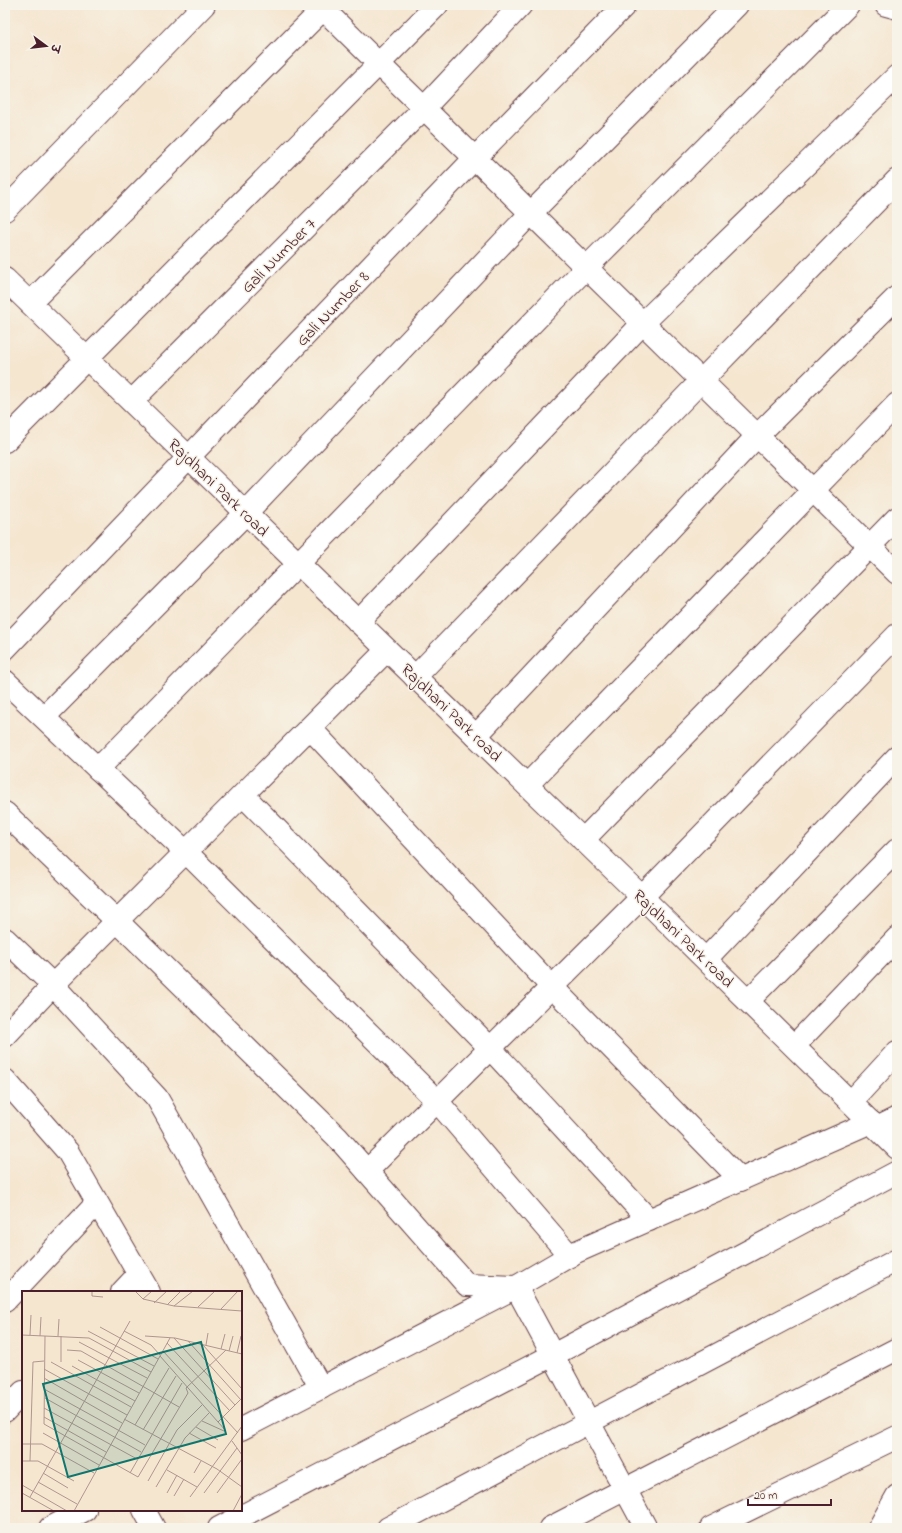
<svg xmlns="http://www.w3.org/2000/svg" width="902" height="1533" viewBox="0 0 902 1533" font-family="'Indie Flower','Playpen Sans Deva',sans-serif">
  <style>
    .lines { fill: none; stroke-linecap: round; stroke-linejoin: round }
    .street-casing { stroke: #643d44; stroke-width: 24 }
    .street { stroke: #fff; stroke-width: 22 }
    .labels { text-anchor: middle; stroke-width: 3; stroke-linejoin: round; paint-order: stroke }
    .street-label { font-size: 17px; fill: #4a1f2b; stroke: #f7f3e8 }
    .inset-road { fill: none; stroke: #b1968e; stroke-width: 1 }
    .view { fill: #0f766e; fill-opacity: 0.15; stroke: #0f766e; stroke-width: 2 }
    .inset-edge { fill: none; stroke: #4a1f2b; stroke-width: 2 }
  </style>
  <rect width="100%" height="100%" fill="#f7f3e8"/>
  <filter id="ink" filterUnits="userSpaceOnUse"><feTurbulence type="fractalNoise" baseFrequency=".025" numOctaves="2"/><feDisplacementMap in="SourceGraphic" scale="8" xChannelSelector="R" yChannelSelector="G"/><feConvolveMatrix kernelMatrix="1 2 1 2 8 2 1 2 1" color-interpolation-filters="sRGB"/></filter>
  <filter id="wash" filterUnits="userSpaceOnUse"><feTurbulence type="fractalNoise" baseFrequency=".012" numOctaves="4" result="noise"/><feDisplacementMap in="SourceGraphic" scale="16" xChannelSelector="R" yChannelSelector="G"/><feGaussianBlur stdDeviation="0.9" result="paint"/><feColorMatrix in="noise" values="0 0 0 0 0 0 0 0 0 0 0 0 0 0 0 0 0 1.4 0 .05"/><feComposite in="paint" operator="in"/></filter>
  <g filter="url(#wash)">
    <rect width="100%" height="100%" fill="#f5e6d0"/>
  </g>
  <g filter="url(#ink)">
    <g class="lines">
      <!-- street casing -->
      <g class="street-casing">
        <g id="street">
          <path d="M 319,5 L 897,573"/>
          <path d="M 886,5 L 897,8"/>
          <path d="M 5,210 L 204,5"/>
          <path d="M 5,279 L 642,897 L 897,1148"/>
          <path d="M 30,303 L 327,5"/>
          <path d="M 132,401 L 424,108 L 521,5"/>
          <path d="M 5,441 L 437,5"/>
          <path d="M 358,622 L 643,323 L 897,76"/>
          <path d="M 5,649 L 475,158 L 625,5"/>
          <path d="M 415,677 L 701,381 L 897,180"/>
          <path d="M 5,681 L 186,852 L 437,1101 L 570,1256"/>
          <path d="M 44,717 L 246,513 L 531,213 L 737,5"/>
          <path d="M 310,728 L 552,987 L 741,1180"/>
          <path d="M 476,736 L 757,436 L 897,297"/>
          <path d="M 98,769 L 586,268 L 848,5"/>
          <path d="M 527,785 L 897,404"/>
          <path d="M 243,795 L 490,1048 L 649,1220"/>
          <path d="M 5,813 L 117,921 L 337,1137 L 467,1285 L 516,1287 L 646,1528"/>
          <path d="M 583,840 L 897,518"/>
          <path d="M 5,939 L 53,985 L 157,1098 L 321,1388"/>
          <path d="M 706,959 L 897,757"/>
          <path d="M 748,1001 L 897,850"/>
          <path d="M 5,1036 L 53,985 L 387,650"/>
          <path d="M 794,1046 L 897,938"/>
          <path d="M 5,1080 L 68,1152 L 149,1292"/>
          <path d="M 851,1102 L 897,1052"/>
          <path d="M 877,1128 L 897,1118"/>
          <path d="M 367,1171 L 642,897 L 897,635"/>
          <path d="M 122,1292 L 139,1274"/>
          <path d="M 5,1301 L 97,1203"/>
          <path d="M 5,1411 L 23,1392"/>
          <path d="M 241,1429 L 516,1287 L 576,1252 L 871,1122"/>
          <path d="M 144,1510 L 154,1528"/>
          <path d="M 50,1528 L 85,1510"/>
          <path d="M 219,1528 L 553,1355 L 897,1172"/>
          <path d="M 388,1528 L 897,1260"/>
          <path d="M 550,1528 L 897,1349"/>
          <path d="M 711,1528 L 897,1437"/>
          <path d="M 879,1528 L 897,1496"/>
        </g>
      </g>
      <!-- street -->
      <use href="#street" class="street"/>
    </g>
  </g>
  <g class="labels">
    <!-- street labels -->
    <g class="street-label">
      <text transform="translate(278 255) rotate(-45)" y="6">Gali Number 7</text>
      <text transform="translate(332 308) rotate(-46)" y="6">Gali Number 8</text>
      <text transform="translate(219 487) rotate(44)" y="6">Rajdhani Park road</text>
      <text transform="translate(452 712) rotate(44)" y="6">Rajdhani Park road</text>
      <text transform="translate(684 938) rotate(44)" y="6">Rajdhani Park road</text>
    </g>
  </g>
  <!-- overview -->
  <g transform="translate(22 1291)">
    <rect width="220" height="220" fill="#f5e6d0"/>
    <path class="inset-road" d="M 70,0 L 70,5 L 81,6M 113,0 L 121,8 L 152,15 L 220,20M 121,8 L 130,0M 132,12 L 145,0M 145,14 L 159,0M 152,15 L 171,0M 176,16 L 193,0M 199,18 L 216,0M 78,36 L 136,68M 66,40 L 132,75M 102,40 L 129,54 L 138,64M 0,44 L 67,47 L 129,81M 8,44 L 9,24M 18,45 L 19,26M 23,45 L 22,133 L 116,186 L 166,102 L 164,97 L 204,59M 36,45 L 37,28M 123,45 L 153,47 L 220,63M 152,47 L 213,114M 166,50 L 219,109M 57,51 L 125,87M 145,52 L 208,120M 181,54 L 220,98M 184,54 L 186,42M 199,58 L 203,43M 45,59 L 59,60 L 157,116M 141,60 L 216,142M 207,60 L 211,45M 215,62 L 219,45M 138,65 L 196,131M 56,69 L 117,102M 29,71 L 109,116M 39,71 L 39,45M 50,75 L 113,110M 22,78 L 105,124M 22,87 L 100,132M 22,98 L 123,154M 23,107 L 119,161M 22,117 L 115,168M 22,126 L 84,161M 102,128 L 195,178 L 220,196M 180,130 L 202,140M 113,134 L 147,77M 174,136 L 196,149M 121,139 L 154,85M 204,140 L 196,131 L 219,108M 21,142 L 77,174M 167,142 L 194,157M 210,150 L 220,164M 0,153 L 20,153 L 72,182M 0,170 L 16,170 L 52,190M 8,170 L 11,71 L 22,70M 145,179 L 175,196M 21,182 L 46,197M 108,182 L 160,92M 172,182 L 179,170M 126,190 L 155,139 L 180,114M 16,191 L 55,213M 0,194 L 45,220M 134,196 L 163,147 L 187,122M 0,202 L 32,220M 145,202 L 155,184M 182,202 L 215,157M 195,202 L 220,168M 152,205 L 162,188M 8,206 L 108,30M 168,206 L 220,135M 52,220 L 148,47M 211,220 L 220,203"/>
    <path class="view" d="M 179,51 L 204,143 L 46,186 L 21,93 Z"/>
    <rect width="220" height="220" class="inset-edge"/>
  </g>
  <!-- margin -->
  <rect width="902" height="1533" fill="none" stroke="#f7f3e8" stroke-width="20"/>
  <!-- north arrow -->
  <g transform="translate(46 46) rotate(105)" stroke="#f7f3e8" stroke-width="3" paint-order="stroke">
  <path d="M0-3L7 15L0 10L-7 15Z" fill="#4a1f2b"/>
  <text y="-6" font-size="11" font-weight="bold" text-anchor="middle" fill="#4a1f2b">उ</text>
  </g>
  <!-- scale -->
  <path d="M748 1499v6h83v-6" fill="none" stroke="#4a1f2b" stroke-width="2"/>
  <text x="754" y="1499" font-size="12" fill="#4a1f2b" stroke="#f7f3e8" stroke-width="3" paint-order="stroke">20 m</text>
</svg>
